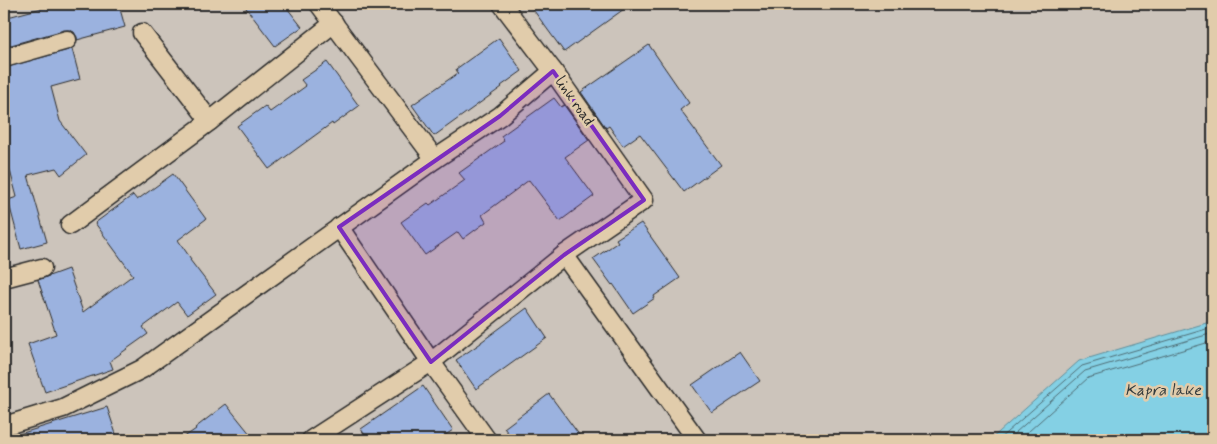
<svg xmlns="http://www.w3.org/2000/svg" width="1217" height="444" viewBox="0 0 1217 444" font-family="Mynerve,sans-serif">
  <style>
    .water { fill: #84d0e4; stroke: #608e9a }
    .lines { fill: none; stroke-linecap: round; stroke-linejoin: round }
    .shore { stroke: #4f6d75; stroke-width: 1 }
    .building { fill: #9bb2df; stroke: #2b2b2b }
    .minor-casing { stroke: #2b2b2b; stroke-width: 21 }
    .minor { stroke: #e1ccab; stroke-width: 18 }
    .marked { fill: #7b2cbf; fill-opacity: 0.2; stroke: #7b2cbf; stroke-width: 4; stroke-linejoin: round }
    .labels { text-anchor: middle; stroke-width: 5; stroke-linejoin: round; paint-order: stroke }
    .street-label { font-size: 15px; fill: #2b2b2b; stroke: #e1ccab }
    .water-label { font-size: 16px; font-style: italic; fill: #343c3e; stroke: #e1ccab }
  </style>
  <rect width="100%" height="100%" fill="#ccc4bb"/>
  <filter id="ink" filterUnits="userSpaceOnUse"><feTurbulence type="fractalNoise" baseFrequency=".02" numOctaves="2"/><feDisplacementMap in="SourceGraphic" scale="10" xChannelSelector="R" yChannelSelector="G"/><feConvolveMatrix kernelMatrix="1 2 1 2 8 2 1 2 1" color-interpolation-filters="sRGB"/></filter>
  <g filter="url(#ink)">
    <!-- water -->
    <path class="water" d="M 1213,321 L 1213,440 L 990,440 L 1079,361 Z"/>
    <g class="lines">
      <!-- shore -->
      <g class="shore">
        <path d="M 998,440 L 1082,366 L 1213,327"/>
        <path d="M 1007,440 L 1085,371 L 1213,333"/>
        <path d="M 1019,440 L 1088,378 L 1213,341"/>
      </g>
    </g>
    <!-- building -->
    <g class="building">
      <path d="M 57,4 L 117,4 L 118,9 L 120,9 L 125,27 L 77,40 L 77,37 L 74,32 L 69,30 L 64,30 L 4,47 L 4,18 Z"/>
      <path d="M 243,4 L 284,4 L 302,27 L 275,46 Z"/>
      <path d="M 529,4 L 631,4 L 564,52 Z"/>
      <path d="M 499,38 L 522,71 L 501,86 L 502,87 L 434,136 L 412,105 L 458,73 L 456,69 Z"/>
      <path d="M 649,45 L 689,103 L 680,110 L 721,165 L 684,192 L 640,134 L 623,146 L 609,126 L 606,128 L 581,92 Z"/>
      <path d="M 72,49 L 80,79 L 51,87 L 60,121 L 86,155 L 61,175 L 56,168 L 28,175 L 47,242 L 21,249 L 8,200 L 17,197 L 4,148 L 4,68 Z"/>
      <path d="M 327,62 L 359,106 L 333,125 L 332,123 L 269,169 L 237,126 L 265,106 L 270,112 L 306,86 L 301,80 Z"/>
      <path d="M 554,98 L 561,107 L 564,105 L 589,140 L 565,157 L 594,196 L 560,221 L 529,180 L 482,215 L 486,222 L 463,239 L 458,232 L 425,255 L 401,222 L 428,203 L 430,205 L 465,180 L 459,173 L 504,141 L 501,136 Z"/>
      <path d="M 173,174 L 206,219 L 178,240 L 191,259 L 190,260 L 216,294 L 187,315 L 177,302 L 143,327 L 148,334 L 110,361 L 113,369 L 45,392 L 28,344 L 56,334 L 38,280 L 68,269 L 83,312 L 133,275 L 95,223 L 133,195 L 137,200 Z"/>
      <path d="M 641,223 L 680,278 L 654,296 L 655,298 L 633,313 L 613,284 L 612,285 L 593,259 L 618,242 L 616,239 Z"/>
      <path d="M 527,308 L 547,338 L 476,389 L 456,360 L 481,343 L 481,342 Z"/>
      <path d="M 740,352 L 760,381 L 712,413 L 692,385 Z"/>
      <path d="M 423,386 L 453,430 L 438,440 L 368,440 L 361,429 Z"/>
      <path d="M 549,394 L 583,440 L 514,440 L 504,428 Z"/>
      <path d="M 226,404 L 255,440 L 180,440 L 196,429 L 195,428 Z"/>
      <path d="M 107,407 L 118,440 L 13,440 L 13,436 Z"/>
    </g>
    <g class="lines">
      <!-- minor casing -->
      <g class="minor-casing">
        <g id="minor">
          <path d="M 319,4 L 435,159"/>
          <path d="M 142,33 L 210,121"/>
          <path d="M 4,58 L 67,40"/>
          <path d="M 70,225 L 210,121 L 334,23"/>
          <path d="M 339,227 L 431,362 L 487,440"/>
          <path d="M 564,255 L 697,440"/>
          <path d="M 4,278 L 42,268"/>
          <path d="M 4,426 L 63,408 L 142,369 L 435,159 L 500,116 L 553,71"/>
          <path d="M 311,440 L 431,362 L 564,255 L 644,200 L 553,71 L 502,4"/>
        </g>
      </g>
      <!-- minor -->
      <use href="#minor" class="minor"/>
    </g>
  </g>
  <!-- marked area -->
  <path class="marked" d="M 553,71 L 644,200 L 564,255 L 431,362 L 339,227 L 500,116 Z"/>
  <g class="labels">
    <!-- street labels -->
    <g class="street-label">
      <text transform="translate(575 101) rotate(55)" y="5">link road</text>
    </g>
    <!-- water labels -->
    <g class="water-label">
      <text x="1163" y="395">Kapra lake</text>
    </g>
  </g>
  <!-- margin -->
  <rect width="1217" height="444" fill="none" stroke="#e1ccab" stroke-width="20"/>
  <rect x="10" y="10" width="1197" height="424" fill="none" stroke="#2b2b2b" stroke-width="2" filter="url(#ink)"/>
</svg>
